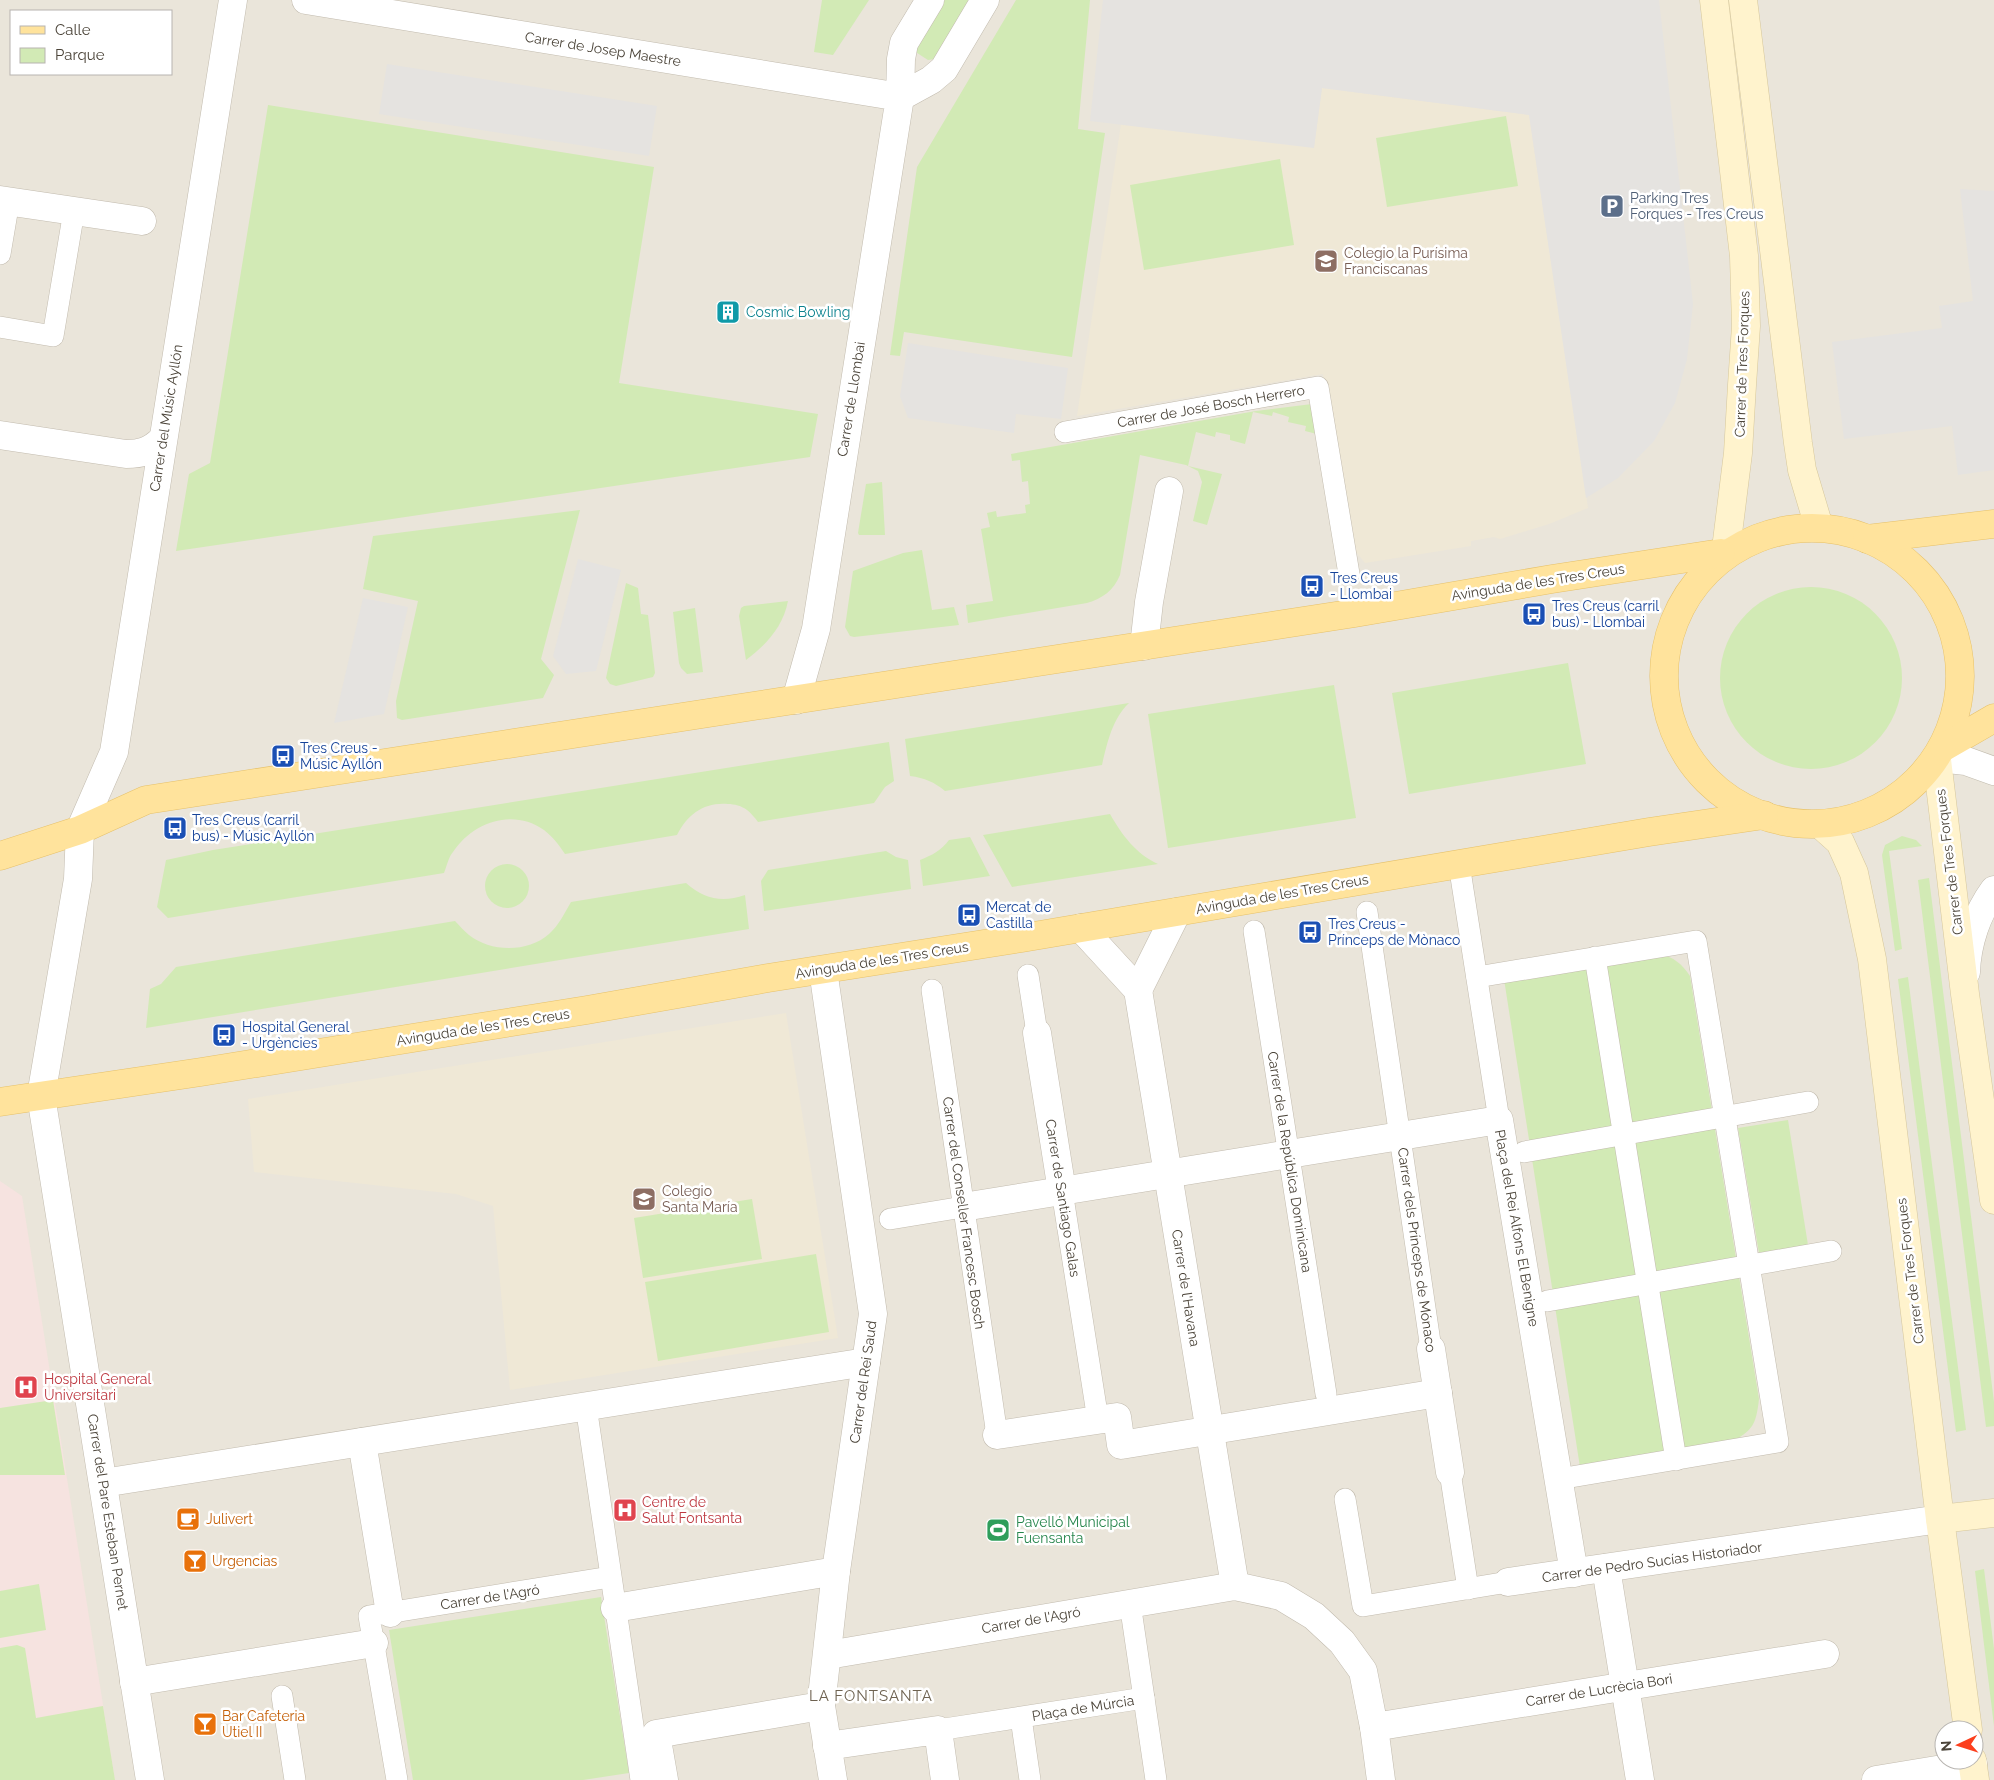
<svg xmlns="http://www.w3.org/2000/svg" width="1994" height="1780" viewBox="0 0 1994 1780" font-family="Raleway,sans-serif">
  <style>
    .residential { fill: #eae5da; fill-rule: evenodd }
    .education { fill: #efe8d6 }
    .medical { fill: #f6e3e0 }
    .green { fill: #d2eab5 }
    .parking { fill: #e5e3e0 }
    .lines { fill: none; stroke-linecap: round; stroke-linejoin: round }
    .pedestrian-casing { stroke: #c2bbae; stroke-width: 22 }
    .minor-casing { stroke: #c2bbae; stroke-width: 29 }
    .tertiary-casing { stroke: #c2bbae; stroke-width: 29 }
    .secondary-casing { stroke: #d6c79b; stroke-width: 29 }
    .primary-casing { stroke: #e6c16a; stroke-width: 29 }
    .pedestrian { stroke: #fff; stroke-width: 21 }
    .minor { stroke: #fff; stroke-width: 28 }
    .tertiary { stroke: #fff; stroke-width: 28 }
    .secondary { stroke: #fff3cd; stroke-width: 28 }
    .primary { stroke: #ffe39c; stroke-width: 28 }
    .labels { text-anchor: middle; stroke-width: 5; stroke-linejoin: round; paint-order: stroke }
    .street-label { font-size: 14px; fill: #4b4439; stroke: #fff }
    .service-label { font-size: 14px; fill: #4e5e75; stroke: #fff; text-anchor: start }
    .education-label { font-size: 14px; fill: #785e54; stroke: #fff; text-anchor: start }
    .culture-label { font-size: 14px; fill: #0d838f; stroke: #fff; text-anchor: start }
    .transit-label { font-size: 14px; fill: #164399; stroke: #fff; text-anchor: start }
    .health-label { font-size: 14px; fill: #be3a42; stroke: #fff; text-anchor: start }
    .food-label { font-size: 14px; fill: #c56008; stroke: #fff; text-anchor: start }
    .leisure-label { font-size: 14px; fill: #27864d; stroke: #fff; text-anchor: start }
    .neighbourhood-label { font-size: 15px; letter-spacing: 1px; fill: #6e6250; stroke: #fff }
  </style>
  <rect width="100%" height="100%" fill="#f6f3ec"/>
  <!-- residential -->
  <path class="residential" d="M 0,0 L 1994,0 L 1994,1780 L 0,1780 ZM 11,11 L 171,11 L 171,74 L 11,74 ZM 1944,1730 L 1974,1730 L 1974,1760 L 1944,1760 Z"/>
  <!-- education -->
  <g class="education">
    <path d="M 1322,88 L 1529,115 L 1588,508 L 1549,524 L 1500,539 L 1494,537 L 1471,541 L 1471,546 L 1365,563 L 1352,547 L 1323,374 L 1077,416 L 1121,124 L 1314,147 Z"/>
    <path d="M 786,1013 L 838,1338 L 510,1390 L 493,1206 L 456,1194 L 254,1172 L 248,1099 Z"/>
  </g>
  <!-- medical -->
  <path class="medical" d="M 0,1181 L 22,1196 L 115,1780 L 0,1780 Z"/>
  <!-- green -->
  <g class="green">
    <path d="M 822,0 L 869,0 L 833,55 L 814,52 Z"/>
    <path d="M 945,0 L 972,0 L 935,59 L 928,60 L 914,51 Z"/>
    <path d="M 1016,0 L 1090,0 L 1078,129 L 1105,133 L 1072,357 L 904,332 L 900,356 L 890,355 L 917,167 Z"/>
    <path d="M 268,105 L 654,167 L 619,383 L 818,414 L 810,457 L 176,551 L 189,474 L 210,463 Z"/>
    <path d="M 1506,116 L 1518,186 L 1387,207 L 1376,138 Z"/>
    <path d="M 1280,159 L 1294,245 L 1144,270 L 1130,185 Z"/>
    <path d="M 1312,404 L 1317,434 L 1305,431 L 1306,426 L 1288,422 L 1289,417 L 1273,412 L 1272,416 L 1253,412 L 1245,444 L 1230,440 L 1230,435 L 1216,432 L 1215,437 L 1196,432 L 1188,466 L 1222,474 L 1207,525 L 1193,521 L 1202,482 L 1198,471 L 1186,465 L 1140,455 L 1120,575 C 1114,590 1102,599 1087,603 L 968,623 L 966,605 L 993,601 L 981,529 L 990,527 L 987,513 L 996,511 L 997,517 L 1026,513 L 1025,505 L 1030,504 L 1028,481 L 1022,482 L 1020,460 L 1012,461 L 1011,454 L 1256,411 Z"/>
    <path d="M 882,482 L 885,535 L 859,535 L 858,533 L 866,484 Z"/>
    <path d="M 580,510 L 541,659 L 554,675 L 543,698 L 402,720 L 397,718 L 396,701 L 418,601 L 363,589 L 373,536 Z"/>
    <path d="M 922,550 L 932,610 L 954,607 L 959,625 L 854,637 L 850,636 L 845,627 L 853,571 L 903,553 Z"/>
    <path d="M 626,583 L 638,588 L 641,614 L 648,615 L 655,673 L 653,677 L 616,686 L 610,684 L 606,678 Z"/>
    <circle cx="1811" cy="678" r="91"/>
    <path d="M 788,601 C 783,627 766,645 746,660 L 739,616 L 741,608 L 744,606 Z"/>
    <path d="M 695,608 L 703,672 L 687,674 L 681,668 L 679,663 L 673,612 Z"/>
    <path d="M 1568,663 L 1586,764 L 1409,794 L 1392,693 Z"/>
    <path d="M 1334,685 L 1356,818 L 1168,848 L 1148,714 Z"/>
    <path d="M 1129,703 C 1112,719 1107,744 1102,765 L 945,791 C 934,782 925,778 910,776 L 905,739 Z"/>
    <path d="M 889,742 L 894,781 L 885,787 L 874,803 L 758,822 C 755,818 751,813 747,810 C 742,806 734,804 728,804 C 704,802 688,814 677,835 L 565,854 C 559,845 553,837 544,830 C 513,808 473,822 453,852 C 448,858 447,866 444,873 L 168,918 L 157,907 L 166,860 L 213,850 Z"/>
    <path d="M 1110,814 C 1122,835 1136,854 1158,864 L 1012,887 L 983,835 Z"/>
    <path d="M 1902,836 L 1916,840 L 1922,846 L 1889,851 L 1902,949 L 1895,951 L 1882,855 L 1885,845 Z"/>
    <path d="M 970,837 L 990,876 L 923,886 L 920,860 C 932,855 941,851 949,840 Z"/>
    <path d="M 886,851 L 896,857 L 908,860 L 911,889 L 764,911 L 761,881 L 768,870 Z"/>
    <circle cx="507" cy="886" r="22"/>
    <path d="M 1929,878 L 1994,1402 L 1994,1426 L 1986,1427 L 1918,880 Z"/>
    <path d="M 686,883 C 704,899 722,903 745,895 L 749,929 L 146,1028 L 150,989 L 161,984 L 176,967 L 455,921 C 460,926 464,931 469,935 C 490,952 528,953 549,934 C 559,925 564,914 571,902 Z"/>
    <path d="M 1659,954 C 1674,957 1682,964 1690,976 L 1759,1399 C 1756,1425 1753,1430 1730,1443 L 1580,1467 L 1504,979 Z"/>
    <path d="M 1908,977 L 1966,1430 L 1956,1432 L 1898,979 Z"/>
    <path d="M 1788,1120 L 1808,1245 L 1759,1253 L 1738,1128 Z"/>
    <path d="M 752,1199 L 762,1259 L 643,1278 L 634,1218 Z"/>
    <path d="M 816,1254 L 829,1332 L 658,1361 L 645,1282 Z"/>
    <path d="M 53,1400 L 65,1475 L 0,1475 L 0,1408 Z"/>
    <path d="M 1984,1569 L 1994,1649 L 1994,1726 L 1975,1571 Z"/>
    <path d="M 39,1584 L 46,1630 L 0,1638 L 0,1591 Z"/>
    <path d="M 601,1597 L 629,1773 L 583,1780 L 413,1780 L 389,1630 Z"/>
    <path d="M 17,1645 L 25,1648 L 36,1718 L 103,1706 L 115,1780 L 0,1780 L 0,1648 Z"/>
  </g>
  <!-- parking -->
  <g class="parking">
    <path d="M 1103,0 L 1659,0 L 1693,304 L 1687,359 L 1675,403 L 1654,441 L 1618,478 L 1586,498 L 1529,115 L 1322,88 L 1314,148 L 1090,121 Z"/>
    <path d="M 387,64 L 657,106 L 649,156 L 379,114 Z"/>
    <path d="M 1960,189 L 1994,191 L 1994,470 L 1958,475 L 1952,426 L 1844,439 L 1832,342 L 1942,328 L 1939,306 L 1973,301 Z"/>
    <path d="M 908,343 L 1068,368 L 1061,419 L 1016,414 L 1014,433 L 908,418 L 900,396 Z"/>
    <path d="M 578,559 L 621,570 L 596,671 L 566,674 L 553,656 Z"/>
    <path d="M 363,598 L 408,607 L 384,714 L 334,723 Z"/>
  </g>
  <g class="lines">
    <!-- pedestrian casing -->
    <g class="pedestrian-casing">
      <g id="pedestrian">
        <path d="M 0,254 L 9,201"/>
        <path d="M 0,327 L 53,336 L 74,211"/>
        <path d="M 1065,432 L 1318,387 L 1349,574"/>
        <path d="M 1459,864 L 1499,1120"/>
        <path d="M 1367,912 L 1431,1349"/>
        <path d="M 1254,931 L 1326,1394"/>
        <path d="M 1595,957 L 1676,1460"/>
        <path d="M 1028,975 L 1037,1033"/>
        <path d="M 1477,977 L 1696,941 L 1778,1442 L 1559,1479"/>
        <path d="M 932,990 L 997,1435"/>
        <path d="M 1524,1152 L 1808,1102"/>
        <path d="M 1062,1191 L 1098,1420"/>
        <path d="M 890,1219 L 963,1207"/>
        <path d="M 1547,1301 L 1831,1251"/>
        <path d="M 586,1406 L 641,1780"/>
        <path d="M 1450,1472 L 1468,1589"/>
        <path d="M 1345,1499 L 1363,1606 L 1508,1582"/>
        <path d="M 1130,1603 L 1156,1780"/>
        <path d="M 282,1696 L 295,1780"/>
        <path d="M 1021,1718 L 1030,1780"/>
        <path d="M 938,1730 L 1144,1698"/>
        <path d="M 397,1780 L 369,1616 L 610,1577"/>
      </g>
    </g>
    <!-- minor casing -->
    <g class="minor-casing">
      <g id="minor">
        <path d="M 306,0 L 900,97 L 816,629 L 796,700"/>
        <path d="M 930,0 L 904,43 L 901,59 L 900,97 L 931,80 L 944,69 L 985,0"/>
        <path d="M 0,200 L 142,221"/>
        <path d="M 0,435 L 126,454 C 142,454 150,451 162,440"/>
        <path d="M 1144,646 L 1149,602 L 1169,491"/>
        <path d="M 1939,758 L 1966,761 L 1994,771"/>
        <path d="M 1081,928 L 1138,990 L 1235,1586"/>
        <path d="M 823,970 L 873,1314 L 836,1571 L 821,1706 L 833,1780"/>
        <path d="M 1966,972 C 1967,943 1977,913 1994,890"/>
        <path d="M 1138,990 L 1177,912"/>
        <path d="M 1037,1033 L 1062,1191"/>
        <path d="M 963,1207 L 1499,1120 L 1574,1573"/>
        <path d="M 1431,1349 L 1450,1472"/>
        <path d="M 997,1435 L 1117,1417 L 1121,1445 L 1438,1393"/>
        <path d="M 362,1442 L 390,1613"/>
        <path d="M 103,1483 L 866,1362"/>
        <path d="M 1606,1568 L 1640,1780"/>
        <path d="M 1508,1582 L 1940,1519"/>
        <path d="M 615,1608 L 836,1571"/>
        <path d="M 828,1655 L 1235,1586 L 1281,1596 L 1314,1616 L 1342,1642 L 1363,1671 L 1374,1727 L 1381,1780"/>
        <path d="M 134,1682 L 374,1643"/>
        <path d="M 1374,1727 L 1825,1654"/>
        <path d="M 827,1746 L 938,1730 L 945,1780"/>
        <path d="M 664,1780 L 656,1734 L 821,1706"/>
        <path d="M 1876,1780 L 1973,1764"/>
      </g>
    </g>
    <!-- tertiary casing -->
    <g class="tertiary-casing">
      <path id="tertiary" d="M 150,1780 L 41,1096 L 78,879 L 80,830 L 114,752 L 233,0"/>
    </g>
    <!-- secondary casing -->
    <g class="secondary-casing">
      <g id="secondary">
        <path d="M 1714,0 L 1744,256 L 1746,326 L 1742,385 L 1738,453 L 1726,549"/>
        <path d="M 1743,0 L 1798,443 L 1802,470 L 1819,527"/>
        <path d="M 1937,760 L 1965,994 L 1994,1200"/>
        <path d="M 1821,825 L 1840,842 L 1854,873 L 1872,959 L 1940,1519 L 1968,1730"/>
        <path d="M 1940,1519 L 1994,1513"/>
        <path d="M 1972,1760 L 1975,1780"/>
      </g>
    </g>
    <!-- primary casing -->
    <g class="primary-casing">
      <g id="primary">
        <circle cx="1812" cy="676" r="148"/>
        <path d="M 1867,539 L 1994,524"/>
        <path d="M 1944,747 L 1994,718"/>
        <path d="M 0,856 L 80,830 L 146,800 L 1355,613 L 1552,579 L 1721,553"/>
        <path d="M 0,1102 L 201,1072 L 587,1010 L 768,978 L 1022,938 L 1649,832 L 1764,815"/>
      </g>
    </g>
    <!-- pedestrian -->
    <use href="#pedestrian" class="pedestrian"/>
    <!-- minor -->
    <use href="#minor" class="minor"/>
    <!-- tertiary -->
    <use href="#tertiary" class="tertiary"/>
    <!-- secondary -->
    <use href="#secondary" class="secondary"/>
    <!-- primary -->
    <use href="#primary" class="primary"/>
  </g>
  <!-- icons -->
  <defs>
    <g id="parking-square" transform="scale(1.25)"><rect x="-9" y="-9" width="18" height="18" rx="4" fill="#5c6f8a" stroke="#fff"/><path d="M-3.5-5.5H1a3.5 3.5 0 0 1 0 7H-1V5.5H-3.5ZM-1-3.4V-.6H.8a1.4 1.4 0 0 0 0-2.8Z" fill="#fff"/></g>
    <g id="school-square" transform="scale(1.25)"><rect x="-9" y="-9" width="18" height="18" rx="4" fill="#8d6e63" stroke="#fff"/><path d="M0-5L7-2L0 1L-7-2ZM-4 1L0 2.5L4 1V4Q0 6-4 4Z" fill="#fff"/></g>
    <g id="building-square" transform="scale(1.25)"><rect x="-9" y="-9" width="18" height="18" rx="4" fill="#0f9aa8" stroke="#fff"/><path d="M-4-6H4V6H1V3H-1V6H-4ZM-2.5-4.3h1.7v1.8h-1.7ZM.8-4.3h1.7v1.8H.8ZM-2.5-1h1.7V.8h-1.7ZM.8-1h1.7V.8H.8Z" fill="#fff"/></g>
    <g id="bus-square" transform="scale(1.25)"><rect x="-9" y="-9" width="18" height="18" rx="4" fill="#1a4fb4" stroke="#fff"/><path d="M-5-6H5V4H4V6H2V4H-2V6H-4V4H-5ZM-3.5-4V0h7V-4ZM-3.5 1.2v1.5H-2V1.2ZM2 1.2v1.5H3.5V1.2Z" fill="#fff"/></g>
    <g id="hospital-square" transform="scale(1.25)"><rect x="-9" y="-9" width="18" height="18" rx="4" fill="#e0444e" stroke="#fff"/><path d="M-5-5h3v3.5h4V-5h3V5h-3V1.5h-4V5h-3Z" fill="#fff"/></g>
    <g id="cafe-square" transform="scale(1.25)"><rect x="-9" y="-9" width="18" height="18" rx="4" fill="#e8710a" stroke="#fff"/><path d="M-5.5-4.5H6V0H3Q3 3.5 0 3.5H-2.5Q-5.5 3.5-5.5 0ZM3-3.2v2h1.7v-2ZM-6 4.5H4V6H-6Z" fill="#fff"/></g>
    <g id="stadium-square" transform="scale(1.25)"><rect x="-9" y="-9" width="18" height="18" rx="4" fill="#2e9e5b" stroke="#fff"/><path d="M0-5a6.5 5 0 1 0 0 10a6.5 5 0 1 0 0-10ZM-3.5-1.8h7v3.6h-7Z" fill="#fff"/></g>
    <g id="bar-square" transform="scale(1.25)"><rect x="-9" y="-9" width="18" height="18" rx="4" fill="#e8710a" stroke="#fff"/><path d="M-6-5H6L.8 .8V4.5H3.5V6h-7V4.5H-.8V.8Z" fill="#fff"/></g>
  </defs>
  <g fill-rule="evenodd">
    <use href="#parking-square" x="1612" y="206"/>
    <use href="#school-square" x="1326" y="261"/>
    <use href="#building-square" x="728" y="312"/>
    <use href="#bus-square" x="1312" y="586"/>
    <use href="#bus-square" x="1534" y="614"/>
    <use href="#bus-square" x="283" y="756"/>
    <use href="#bus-square" x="175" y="828"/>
    <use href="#bus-square" x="969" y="915"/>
    <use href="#bus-square" x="1310" y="932"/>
    <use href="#bus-square" x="224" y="1035"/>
    <use href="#school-square" x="644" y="1199"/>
    <use href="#hospital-square" x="26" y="1387"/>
    <use href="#hospital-square" x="625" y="1510"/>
    <use href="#cafe-square" x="188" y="1519"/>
    <use href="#stadium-square" x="998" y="1530"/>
    <use href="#bar-square" x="195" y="1561"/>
    <use href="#bar-square" x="205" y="1724"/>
  </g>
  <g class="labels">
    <!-- street labels -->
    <g class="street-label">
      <text transform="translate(603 49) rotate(9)" y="5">Carrer de Josep Maestre</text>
      <text transform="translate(1742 364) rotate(-88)" y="5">Carrer de Tres Forques</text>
      <text transform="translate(851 399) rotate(-81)" y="5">Carrer de Llombai</text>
      <text transform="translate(1211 406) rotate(-10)" y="5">Carrer de José Bosch Herrero</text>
      <text transform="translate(166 418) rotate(-81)" y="5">Carrer del Músic Ayllón</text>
      <text transform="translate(1538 582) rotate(-9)" y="5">Avinguda de les Tres Creus</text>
      <text transform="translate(1949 862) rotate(-97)" y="5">Carrer de Tres Forques</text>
      <text transform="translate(1282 894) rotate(-10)" y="5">Avinguda de les Tres Creus</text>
      <text transform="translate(882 960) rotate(-9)" y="5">Avinguda de les Tres Creus</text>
      <text transform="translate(483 1027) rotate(-9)" y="5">Avinguda de les Tres Creus</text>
      <text transform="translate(1290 1162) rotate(81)" y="5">Carrer de la República Dominicana</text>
      <text transform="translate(1063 1198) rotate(81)" y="5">Carrer de Santiago Galas</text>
      <text transform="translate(964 1213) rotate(82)" y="5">Carrer del Conseller Francesc Bosch</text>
      <text transform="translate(1517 1228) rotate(80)" y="5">Plaça del Rei Alfons El Benigne</text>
      <text transform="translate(1417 1250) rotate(82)" y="5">Carrer dels Prínceps de Mónaco</text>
      <text transform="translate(1910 1271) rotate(-97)" y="5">Carrer de Tres Forques</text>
      <text transform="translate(1186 1288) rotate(81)" y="5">Carrer de l'Havana</text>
      <text transform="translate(863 1382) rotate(-82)" y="5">Carrer del Rei Saud</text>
      <text transform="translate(108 1512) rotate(81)" y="5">Carrer del Pare Esteban Pernet</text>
      <text transform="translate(1652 1562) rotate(-8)" y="5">Carrer de Pedro Sucías Historiador</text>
      <text transform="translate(490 1597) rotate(-9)" y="5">Carrer de l'Agró</text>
      <text transform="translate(1031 1620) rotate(-10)" y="5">Carrer de l'Agró</text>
      <text transform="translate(1599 1690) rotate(-9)" y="5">Carrer de Lucrècia Bori</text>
      <text transform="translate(1083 1708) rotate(-9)" y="5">Plaça de Múrcia</text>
    </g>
    <!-- service labels -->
    <g class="service-label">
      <text x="1630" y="203">Parking Tres<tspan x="1630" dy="16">Forques - Tres Creus</tspan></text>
    </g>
    <!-- education labels -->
    <g class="education-label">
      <text x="1344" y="258">Colegio la Purísima<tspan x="1344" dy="16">Franciscanas</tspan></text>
      <text x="662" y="1196">Colegio<tspan x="662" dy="16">Santa María</tspan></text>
    </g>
    <!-- culture labels -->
    <g class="culture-label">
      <text x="746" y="317">Cosmic Bowling</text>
    </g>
    <!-- transit labels -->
    <g class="transit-label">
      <text x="1330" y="583">Tres Creus<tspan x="1330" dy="16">- Llombai</tspan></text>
      <text x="1552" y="611">Tres Creus (carril<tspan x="1552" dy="16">bus) - Llombai</tspan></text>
      <text x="300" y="753">Tres Creus -<tspan x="300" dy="16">Músic Ayllón</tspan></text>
      <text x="192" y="825">Tres Creus (carril<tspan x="192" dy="16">bus) - Músic Ayllón</tspan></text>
      <text x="986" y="912">Mercat de<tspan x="986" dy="16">Castilla</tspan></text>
      <text x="1328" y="929">Tres Creus -<tspan x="1328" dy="16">Prínceps de Mònaco</tspan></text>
      <text x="242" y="1032">Hospital General<tspan x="242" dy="16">- Urgències</tspan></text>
    </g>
    <!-- health labels -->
    <g class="health-label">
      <text x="44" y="1384">Hospital General<tspan x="44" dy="16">Universitari</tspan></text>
      <text x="642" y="1507">Centre de<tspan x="642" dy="16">Salut Fontsanta</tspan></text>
    </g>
    <!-- food labels -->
    <g class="food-label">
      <text x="206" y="1524">Julivert</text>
      <text x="212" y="1566">Urgencias</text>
      <text x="222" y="1721">Bar Cafeteria<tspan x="222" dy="16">Utiel II</tspan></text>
    </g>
    <!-- leisure labels -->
    <g class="leisure-label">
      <text x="1016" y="1527">Pavelló Municipal<tspan x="1016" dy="16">Fuensanta</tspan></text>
    </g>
    <!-- neighbourhood labels -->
    <g class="neighbourhood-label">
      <text x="871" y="1701">LA FONTSANTA</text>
    </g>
  </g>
  <!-- legend -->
  <rect x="10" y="10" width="162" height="65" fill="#ffffff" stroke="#b7b4b0"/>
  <rect x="20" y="26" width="25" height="8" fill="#ffe39c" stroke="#b7b4b0"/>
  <text x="55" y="35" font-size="15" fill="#4b4439">Calle</text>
  <rect x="20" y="48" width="25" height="15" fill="#d2eab5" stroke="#b7b4b0"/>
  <text x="55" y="60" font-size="15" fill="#4b4439">Parque</text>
  <!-- north arrow -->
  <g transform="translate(1959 1745) rotate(266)"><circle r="24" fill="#ffffff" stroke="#b7b4b0"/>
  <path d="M0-4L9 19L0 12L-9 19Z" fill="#fc3f1d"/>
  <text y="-8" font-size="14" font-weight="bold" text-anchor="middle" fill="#4b4439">N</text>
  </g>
</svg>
